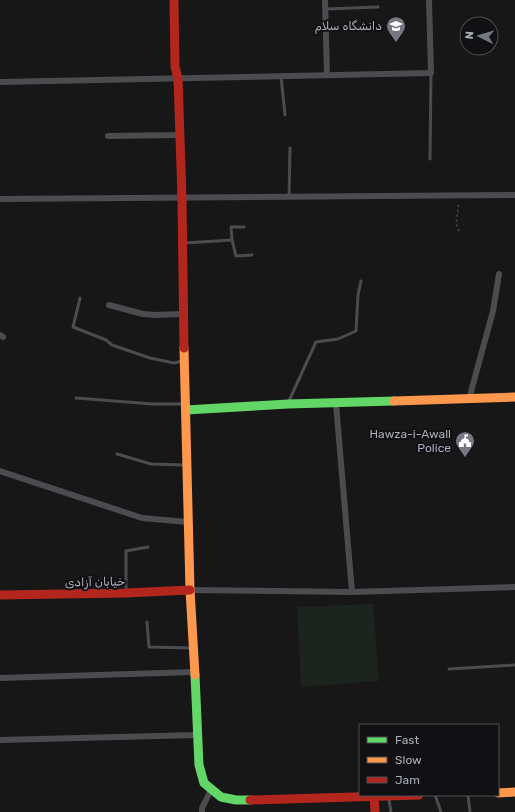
<svg xmlns="http://www.w3.org/2000/svg" width="515" height="812" viewBox="0 0 515 812" font-family="Rubik,'Noto Sans Arabic',sans-serif">
  <style>
    .green { fill: #1d241e }
    .lines { fill: none; stroke-linecap: round; stroke-linejoin: round }
    .path { stroke: #4d4e52; stroke-width: 1.5; stroke-dasharray: 2 3; stroke-linecap: butt }
    .lane { stroke: #4b4c50; stroke-width: 3 }
    .street { stroke: #4b4c50; stroke-width: 6 }
    .fast { stroke: #63d668; stroke-width: 9 }
    .slow { stroke: #ff974d; stroke-width: 9 }
    .jam { stroke: #b3261e; stroke-width: 9 }
    .labels { text-anchor: middle; stroke-width: 4; stroke-linejoin: round; paint-order: stroke }
    .poi-label { font-size: 12px; fill: #a8adb8; stroke: #111113; text-anchor: end }
    .street-label { font-size: 12px; fill: #a8adb8; stroke: #111113 }
  </style>
  <rect width="100%" height="100%" fill="#171717"/>
  <!-- green -->
  <path class="green" d="M 373,604 L 379,681 L 301,687 L 297,607 Z"/>
  <g class="lines">
    <!-- path -->
    <path class="path" d="M 459,231 L 456,224 L 459,202"/>
    <!-- lane -->
    <g class="lane">
      <path d="M 325,9 L 378,7"/>
      <path d="M 281,76 L 285,115"/>
      <path d="M 430,159 L 431,73"/>
      <path d="M 289,197 L 290,148"/>
      <path d="M 244,227 L 231,227 L 232,240 L 236,256 L 252,255"/>
      <path d="M 185,243 L 232,240"/>
      <path d="M 80,298 L 73,327 L 106,340 L 112,345 L 150,358 L 174,363 L 182,361"/>
      <path d="M 76,398 L 152,404 L 182,404"/>
      <path d="M 288,403 L 316,342 L 338,339 L 356,331 L 358,295 L 361,281"/>
      <path d="M 117,454 L 151,464 L 183,465"/>
      <path d="M 126,592 L 126,551 L 148,547"/>
      <path d="M 147,622 L 149,647 L 191,648"/>
      <path d="M 449,669 L 515,665"/>
      <path d="M 435,795 L 441,812"/>
      <path d="M 468,795 L 470,812"/>
      <path d="M 389,800 L 391,812"/>
    </g>
    <!-- street -->
    <g class="street">
      <path d="M 325,0 L 327,75"/>
      <path d="M 0,82 L 431,73 L 429,0"/>
      <path d="M 108,136 L 180,135"/>
      <path d="M 0,199 L 515,195"/>
      <path d="M 109,305 L 143,314 L 155,315 L 183,314"/>
      <path d="M 0,335 L 3,337"/>
      <path d="M 469,399 L 493,311 L 499,274"/>
      <path d="M 336,404 L 352,592"/>
      <path d="M 0,471 L 142,518 L 188,522"/>
      <path d="M 190,590 L 352,592 L 515,587"/>
      <path d="M 0,678 L 195,672"/>
      <path d="M 0,740 L 197,735"/>
      <path d="M 202,812 L 202,808 L 211,790"/>
    </g>
    <!-- fast -->
    <g class="fast">
      <path d="M 186,410 L 288,404 L 394,401"/>
      <path d="M 195,675 L 199,765 L 204,783 L 221,797 L 236,800 L 250,800"/>
    </g>
    <!-- slow -->
    <g class="slow">
      <path d="M 184,348 L 190,590 L 195,675"/>
      <path d="M 394,401 L 515,397"/>
      <path d="M 498,793 L 515,792"/>
    </g>
    <!-- jam -->
    <g class="jam">
      <path d="M 174,0 L 175,67 L 178,78 L 182,198 L 184,348"/>
      <path d="M 0,595 L 126,593 L 190,590"/>
      <path d="M 374,796 L 375,812"/>
      <path d="M 250,800 L 419,795"/>
    </g>
  </g>
  <!-- icons -->
  <defs>
    <g id="university-pin" transform="scale(1)"><path d="M0 17L-7.5 6A9.5 9.5 0 1 1 7.5 6Z" fill="#757880" stroke="#111113"/><path d="M0-5L7-2L0 1L-7-2ZM-4 1L0 2.5L4 1V4Q0 6-4 4Z" fill="#fff"/></g>
    <g id="civic-pin" transform="scale(1)"><path d="M0 17L-7.5 6A9.5 9.5 0 1 1 7.5 6Z" fill="#757880" stroke="#111113"/><path d="M-.6-6.5H3V-4.5H.6V-3L4-1V1h2V6H-6V1h2V-1L-.6-3ZM-1.2 2.5V6h2.4V2.5Z" fill="#fff"/></g>
  </defs>
  <g fill-rule="evenodd">
    <use href="#university-pin" x="396" y="26"/>
    <use href="#civic-pin" x="465" y="441"/>
  </g>
  <g class="labels">
    <!-- poi labels -->
    <g class="poi-label">
      <text x="382" y="30">دانشگاه سلام</text>
      <text x="451" y="438">Hawza-i-Awall<tspan x="451" dy="14">Police</tspan></text>
    </g>
    <!-- street labels -->
    <g class="street-label">
      <text transform="translate(95 582) rotate(-1)" y="4">خیابان آزادی</text>
    </g>
  </g>
  <!-- legend -->
  <rect x="359" y="724" width="140" height="72" fill="#111113" stroke="#4d4f55"/>
  <rect x="367" y="737" width="20" height="6" fill="#63d668" stroke="#4d4f55"/>
  <text x="395" y="744" font-size="12" fill="#a8adb8">Fast</text>
  <rect x="367" y="757" width="20" height="6" fill="#ff974d" stroke="#4d4f55"/>
  <text x="395" y="764" font-size="12" fill="#a8adb8">Slow</text>
  <rect x="367" y="777" width="20" height="6" fill="#b3261e" stroke="#4d4f55"/>
  <text x="395" y="784" font-size="12" fill="#a8adb8">Jam</text>
  <!-- north arrow -->
  <g transform="translate(479 36) rotate(275)"><circle r="19" fill="#111113" stroke="#4d4f55"/>
  <path d="M0-3L7 15L0 10L-7 15Z" fill="#757880"/>
  <text y="-6" font-size="11" font-weight="bold" text-anchor="middle" fill="#a8adb8">N</text>
  </g>
</svg>
